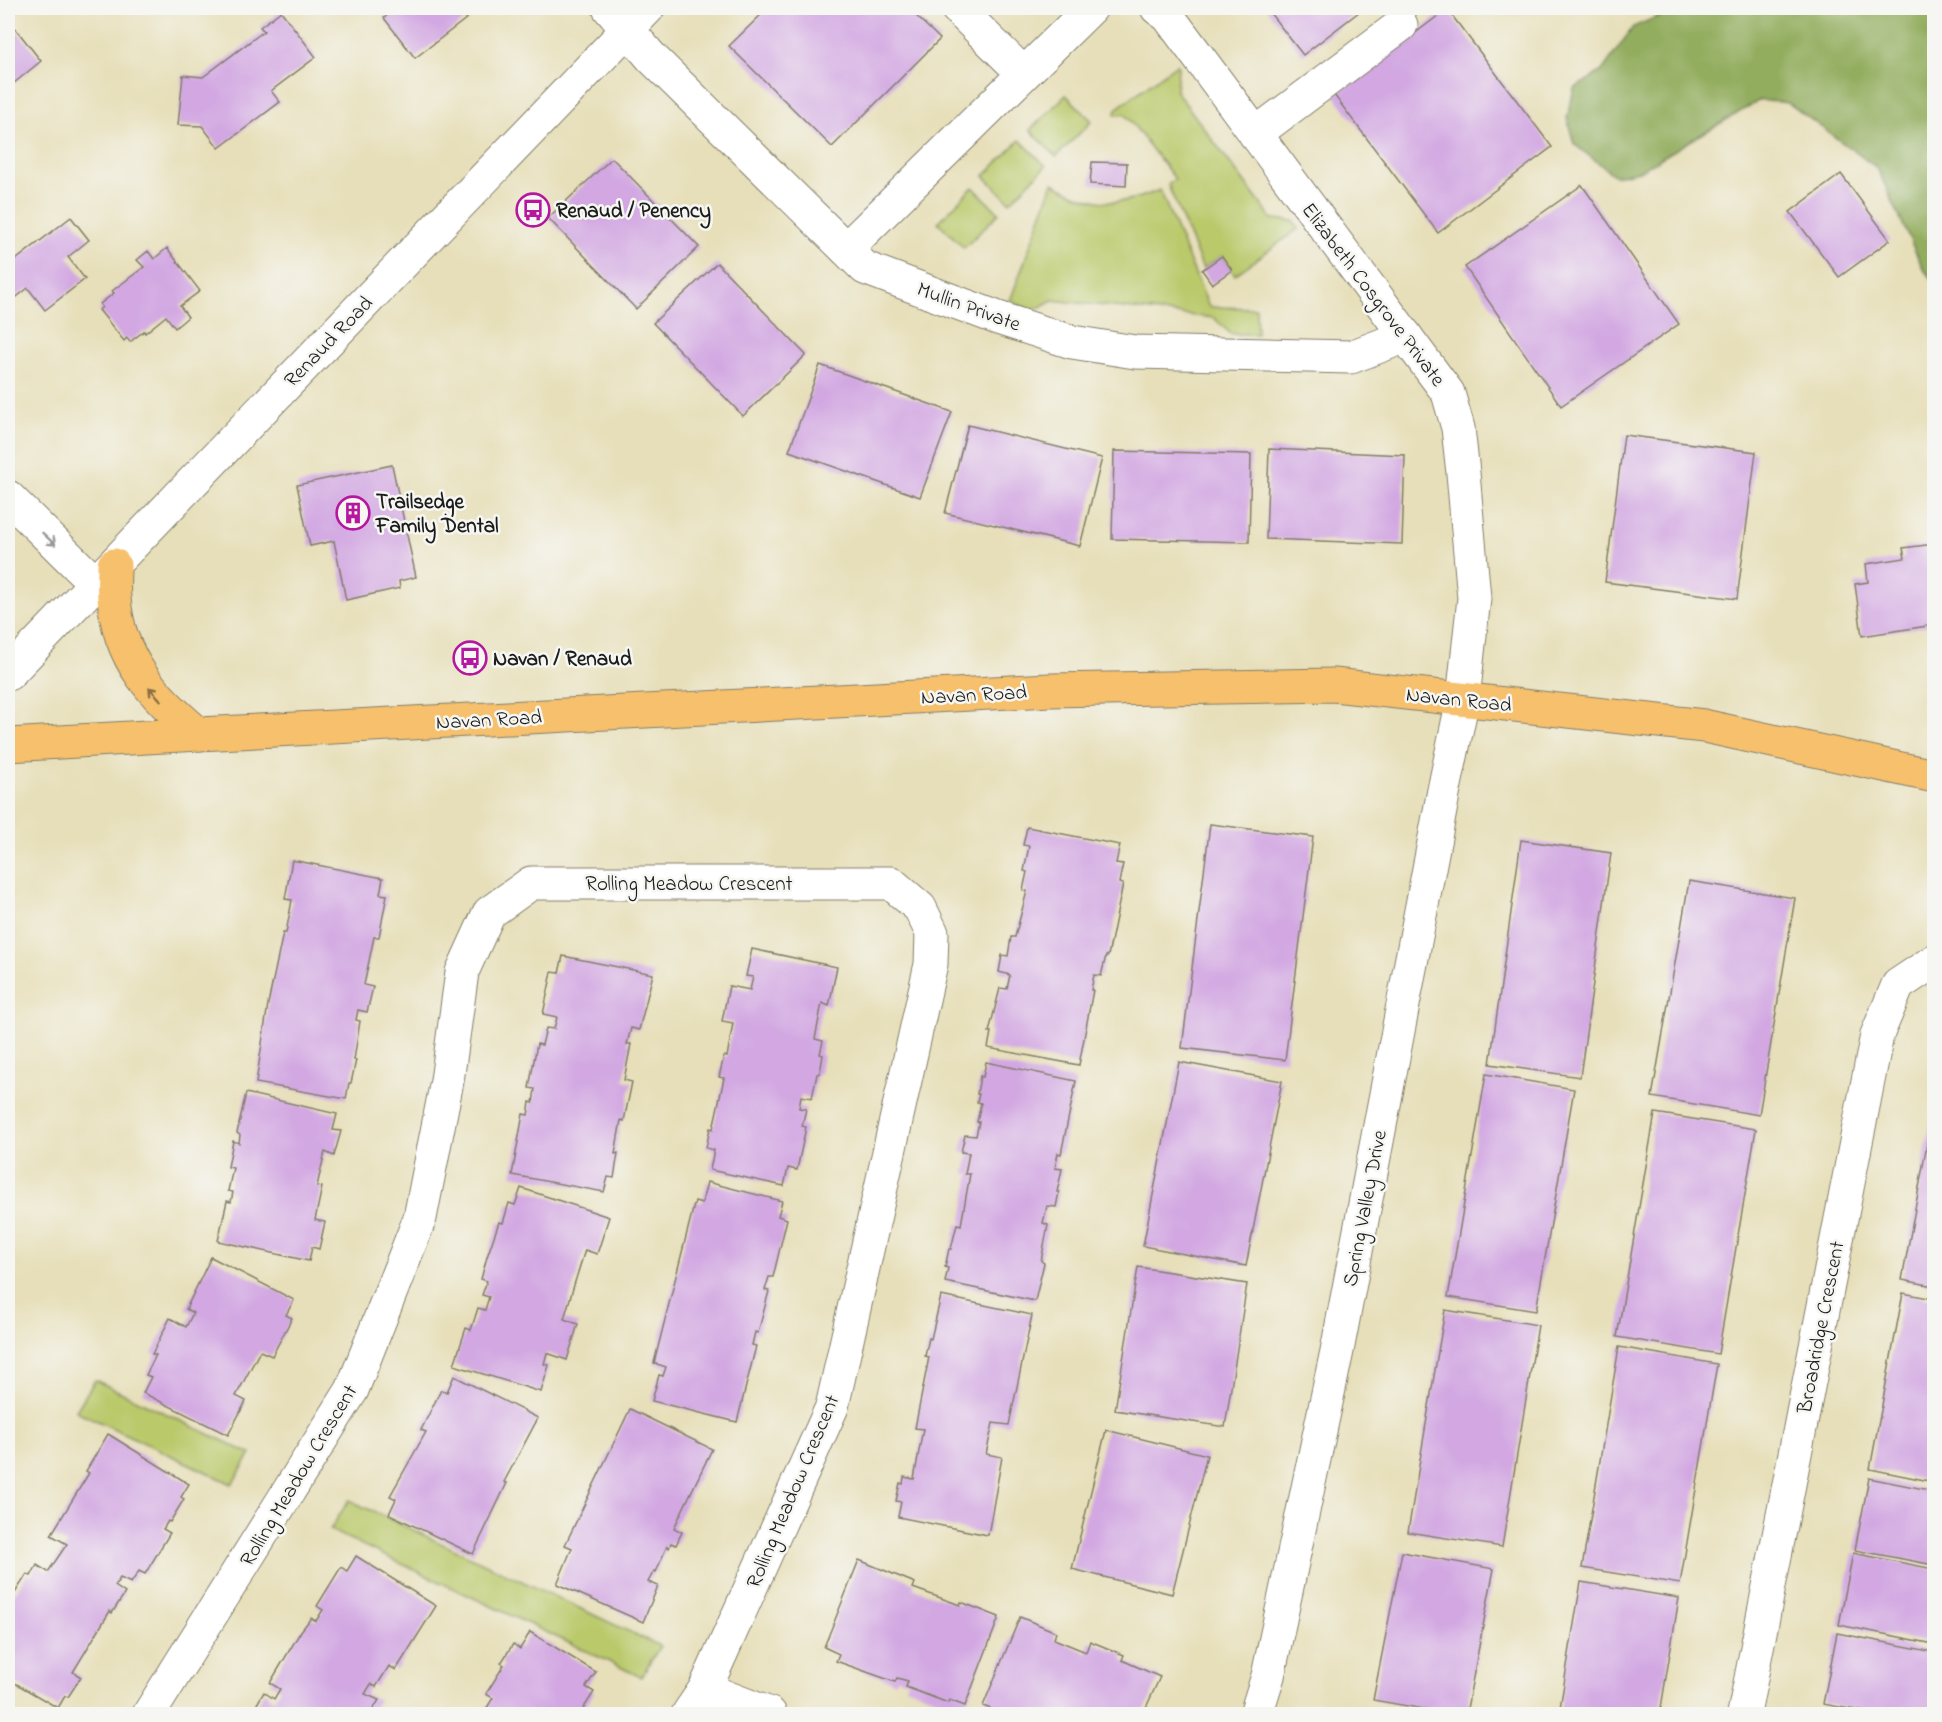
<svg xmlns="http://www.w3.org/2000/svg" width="1942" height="1722" viewBox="0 0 1942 1722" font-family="'Indie Flower',sans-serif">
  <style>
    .green { fill: #bac96b; stroke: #6b7244; stroke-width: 1.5 }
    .forest { fill: #93ad5f; stroke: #58643e; stroke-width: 1.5 }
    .building { fill: #d2a7e2 }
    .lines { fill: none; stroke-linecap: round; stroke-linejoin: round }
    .minor-casing { stroke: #827e6a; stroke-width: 35 }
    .major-casing { stroke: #827e6a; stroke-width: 35 }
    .minor { stroke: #fff; stroke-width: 33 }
    .major { stroke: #f7c06c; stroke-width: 33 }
    .oneway { stroke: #999 }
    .oneway2 { stroke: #8a6e44 }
    .labels { text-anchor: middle; stroke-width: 5; stroke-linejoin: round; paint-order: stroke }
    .poi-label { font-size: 21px; font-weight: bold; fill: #1c1c1c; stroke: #f6f6f2; text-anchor: start }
    .street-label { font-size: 21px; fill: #1c1c1c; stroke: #f6f6f2 }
  </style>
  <rect width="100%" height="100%" fill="#f6f6f2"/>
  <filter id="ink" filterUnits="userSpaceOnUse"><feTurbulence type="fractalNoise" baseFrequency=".0167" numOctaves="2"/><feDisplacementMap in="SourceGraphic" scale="12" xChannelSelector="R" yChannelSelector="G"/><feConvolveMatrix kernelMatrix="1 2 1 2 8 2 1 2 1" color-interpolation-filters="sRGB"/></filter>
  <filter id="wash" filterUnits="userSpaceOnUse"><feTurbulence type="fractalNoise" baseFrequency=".008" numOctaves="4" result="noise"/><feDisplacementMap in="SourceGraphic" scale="24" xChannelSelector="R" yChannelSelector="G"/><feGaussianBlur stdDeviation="1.35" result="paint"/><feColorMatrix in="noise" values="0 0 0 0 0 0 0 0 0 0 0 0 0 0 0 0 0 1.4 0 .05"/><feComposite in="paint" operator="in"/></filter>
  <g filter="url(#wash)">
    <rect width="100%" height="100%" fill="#e7dfb9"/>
    <!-- green -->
    <g class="green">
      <path d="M 1177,64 L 1178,67 L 1176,91 L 1272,219 L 1294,221 L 1298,229 L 1235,275 L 1222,256 L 1203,269 L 1168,185 L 1175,179 L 1125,114 L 1115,115 L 1116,109 Z"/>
      <path d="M 1066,95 L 1092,121 L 1056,157 L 1030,130 Z"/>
      <path d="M 1020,140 L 1046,166 L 1010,202 L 984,176 Z"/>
      <path d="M 1053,183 C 1093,206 1117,208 1160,190 L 1209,307 L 1256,308 L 1257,334 L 1231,334 L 1214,318 L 1052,300 L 1033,311 L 1010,301 Z"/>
      <path d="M 973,187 L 999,213 L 964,248 L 938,222 Z"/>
      <path d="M 95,1380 L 251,1454 L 232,1484 L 76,1411 Z"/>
      <path d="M 349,1500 L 660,1646 L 641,1677 L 330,1530 Z"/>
    </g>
    <!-- forest -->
    <path class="forest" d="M 1678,8 L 1934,8 L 1934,283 L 1923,268 L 1877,168 L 1788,103 L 1760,100 L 1639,171 L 1615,176 L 1574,144 L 1567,118 L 1574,89 L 1602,71 L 1633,27 Z"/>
    <g id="blocks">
      <!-- building -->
      <g class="building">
        <path d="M 388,8 L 480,8 L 415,58 L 384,18 L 392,11 Z"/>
        <path d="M 768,8 L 908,8 L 940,39 L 832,147 L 729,46 Z"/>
        <path d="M 1266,8 L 1364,8 L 1303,55 Z"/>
        <path d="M 1447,9 L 1552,147 L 1438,233 L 1334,95 Z"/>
        <path d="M 281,11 L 316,57 L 271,91 L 280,102 L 219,148 L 202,126 L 178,125 L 183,75 L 203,77 L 264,31 L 260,27 Z"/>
        <path d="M 8,19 L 41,61 L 8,88 Z"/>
        <path d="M 612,158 L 699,247 L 636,309 L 548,218 Z"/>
        <path d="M 1092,162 L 1127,163 L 1126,186 L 1090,184 Z"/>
        <path d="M 1841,174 L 1890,240 L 1839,277 L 1790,212 Z"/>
        <path d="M 1582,185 L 1679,324 L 1561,406 L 1465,267 Z"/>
        <path d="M 71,217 L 89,240 L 68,257 L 85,279 L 45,310 L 28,288 L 8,304 L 8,266 Z"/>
        <path d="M 167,248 L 200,291 L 180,306 L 188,317 L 175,328 L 166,316 L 145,333 L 144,331 L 130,342 L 127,338 L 124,341 L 99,310 L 102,307 L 100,304 L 114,293 L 112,291 L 144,267 L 137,260 L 148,251 L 154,259 Z"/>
        <path d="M 1222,256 L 1232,270 L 1212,284 L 1202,270 Z"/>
        <path d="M 717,263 L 806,355 L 743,416 L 653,323 Z"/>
        <path d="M 820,365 L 952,412 L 920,497 L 789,451 Z"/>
        <path d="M 968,425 L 1102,458 L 1080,546 L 945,513 Z"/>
        <path d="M 1624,435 L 1756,452 L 1737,599 L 1605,582 Z"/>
        <path d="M 1269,449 L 1405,455 L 1402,544 L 1266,539 Z"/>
        <path d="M 1114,451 L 1251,454 L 1249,542 L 1112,539 Z"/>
        <path d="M 392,465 L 416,577 L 399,581 L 400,588 L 346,600 L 334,541 L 310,546 L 297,485 Z"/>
        <path d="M 1934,544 L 1934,625 L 1862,636 L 1855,584 L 1868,582 L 1866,564 L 1905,558 L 1903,548 Z"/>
        <path d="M 1210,824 L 1313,837 L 1285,1060 L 1182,1048 Z"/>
        <path d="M 1027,827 L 1120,845 L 1116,863 L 1123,864 L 1119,883 L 1123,884 L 1108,956 L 1106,956 L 1101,976 L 1094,975 L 1091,990 L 1093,990 L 1079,1065 L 988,1048 L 991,1032 L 989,1032 L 1000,988 L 1007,989 L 1010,975 L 999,972 L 1002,955 L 1008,956 L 1011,937 L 1015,937 L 1027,891 L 1023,890 L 1027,872 L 1024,871 L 1029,846 L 1023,845 Z"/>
        <path d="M 1521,840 L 1611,853 L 1580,1077 L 1490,1064 Z"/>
        <path d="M 292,860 L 383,878 L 380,894 L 387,895 L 379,937 L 374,937 L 364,985 L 373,987 L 367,1012 L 358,1010 L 356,1020 L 360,1021 L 354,1060 L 356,1060 L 351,1083 L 349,1083 L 346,1099 L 256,1083 L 268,1004 L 283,933 L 286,933 L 292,900 L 285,899 Z"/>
        <path d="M 1689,881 L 1795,898 L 1759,1115 L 1652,1097 Z"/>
        <path d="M 752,949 L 837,967 L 829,1006 L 822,1003 L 815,1039 L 823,1041 L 820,1054 L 823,1055 L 820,1073 L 817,1074 L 812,1098 L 801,1096 L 799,1108 L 806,1109 L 802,1126 L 806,1127 L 797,1170 L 788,1168 L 784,1186 L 710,1170 L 714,1150 L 706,1148 L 710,1128 L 713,1129 L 724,1078 L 719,1077 L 724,1056 L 727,1057 L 733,1023 L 722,1021 L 729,986 L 750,990 L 753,977 L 746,976 Z"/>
        <path d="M 563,956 L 653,974 L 639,1030 L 631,1028 L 627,1044 L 631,1044 L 624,1080 L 632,1082 L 624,1121 L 621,1120 L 615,1154 L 618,1153 L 614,1178 L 608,1177 L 604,1192 L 512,1175 L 523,1114 L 528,1115 L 530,1102 L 533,1103 L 535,1089 L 529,1088 L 537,1044 L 542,1045 L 546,1028 L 554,1029 L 557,1017 L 543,1014 L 552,972 L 559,973 Z"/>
        <path d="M 986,1062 L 1076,1081 L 1061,1154 L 1058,1153 L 1055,1168 L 1062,1169 L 1057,1192 L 1059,1192 L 1056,1207 L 1047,1206 L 1043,1223 L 1048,1225 L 1041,1261 L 1044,1263 L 1035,1301 L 945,1282 L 948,1268 L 945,1267 L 949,1249 L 951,1249 L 957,1224 L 961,1225 L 970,1174 L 965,1174 L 969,1153 L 961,1152 L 965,1135 L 976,1136 L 979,1122 L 977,1122 L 981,1103 L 977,1102 L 979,1094 L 977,1094 L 980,1076 L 983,1077 Z"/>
        <path d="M 1179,1062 L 1282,1081 L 1246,1266 L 1143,1246 Z"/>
        <path d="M 1486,1074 L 1574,1089 L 1536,1311 L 1448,1297 Z"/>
        <path d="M 246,1093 L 337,1114 L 333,1130 L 341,1131 L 334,1156 L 325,1152 L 317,1186 L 322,1187 L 315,1220 L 325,1222 L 319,1249 L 312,1247 L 309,1261 L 218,1241 L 227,1201 L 231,1202 L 233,1192 L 228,1191 L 233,1168 L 228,1167 L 233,1141 L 239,1143 L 240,1135 L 237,1133 Z"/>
        <path d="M 1933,1111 L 1934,1111 L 1934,1286 L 1902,1280 Z"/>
        <path d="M 1655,1113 L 1756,1129 L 1718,1354 L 1617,1337 Z"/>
        <path d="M 707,1182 L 782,1201 L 778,1216 L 787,1219 L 773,1277 L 769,1277 L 765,1290 L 769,1291 L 758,1333 L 755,1332 L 752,1345 L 756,1346 L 737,1422 L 652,1401 L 659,1375 L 663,1376 L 666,1367 L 654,1363 L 695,1201 L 702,1203 Z"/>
        <path d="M 521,1188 L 609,1217 L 597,1254 L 585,1250 L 574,1285 L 564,1319 L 578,1324 L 567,1360 L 547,1353 L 544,1364 L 549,1365 L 541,1392 L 454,1365 L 466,1328 L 471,1330 L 478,1308 L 485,1310 L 489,1297 L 482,1295 L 487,1281 L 481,1279 L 487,1257 L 499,1222 L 503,1223 L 509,1203 L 515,1205 Z"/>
        <path d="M 211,1257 L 294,1300 L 286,1315 L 292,1318 L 272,1356 L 260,1351 L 236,1396 L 246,1401 L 228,1435 L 143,1393 L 151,1377 L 146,1375 L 156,1355 L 152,1354 L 170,1318 L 186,1327 L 193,1313 L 186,1309 Z"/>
        <path d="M 1138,1267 L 1247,1284 L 1225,1427 L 1115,1410 Z"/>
        <path d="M 1903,1293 L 1934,1299 L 1934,1482 L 1870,1469 Z"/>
        <path d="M 941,1296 L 1032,1315 L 1009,1425 L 993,1423 L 986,1454 L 1002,1457 L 988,1535 L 898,1517 L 901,1502 L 896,1501 L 900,1483 L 903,1484 L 904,1477 L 914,1479 L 923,1429 L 915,1428 L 929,1357 L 925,1356 L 929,1338 L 931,1339 Z"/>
        <path d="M 1445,1310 L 1538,1325 L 1502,1547 L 1408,1532 Z"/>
        <path d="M 1619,1347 L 1717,1364 L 1680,1584 L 1582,1568 Z"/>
        <path d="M 454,1376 L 538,1418 L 504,1482 L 507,1483 L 473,1554 L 389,1514 L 396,1499 L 390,1496 L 426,1432 L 421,1430 L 441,1390 L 447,1392 Z"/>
        <path d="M 630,1409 L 712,1449 L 674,1528 L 682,1532 L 676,1545 L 671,1543 L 669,1548 L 667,1546 L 656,1572 L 654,1571 L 648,1582 L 658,1586 L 643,1622 L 557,1584 L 572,1548 L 565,1545 Z"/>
        <path d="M 1106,1430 L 1207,1455 L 1172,1594 L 1072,1569 Z"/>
        <path d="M 108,1434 L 189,1484 L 181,1497 L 184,1499 L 170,1522 L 168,1521 L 163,1529 L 170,1533 L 145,1574 L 139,1571 L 131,1583 L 120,1578 L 115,1586 L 125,1593 L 112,1613 L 110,1611 L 73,1672 L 81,1677 L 68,1697 L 65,1696 L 58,1708 L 8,1679 L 8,1593 L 9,1590 L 15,1593 L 27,1574 L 31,1576 L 37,1565 L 48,1572 L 67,1544 L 51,1535 L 89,1473 L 86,1471 Z"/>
        <path d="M 1869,1478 L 1934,1491 L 1934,1565 L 1855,1550 Z"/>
        <path d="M 1402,1552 L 1494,1569 L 1466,1714 L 1453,1714 L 1373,1700 Z"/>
        <path d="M 1853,1553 L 1934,1569 L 1934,1644 L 1839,1625 Z"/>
        <path d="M 356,1556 L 436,1606 L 396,1670 L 389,1666 L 376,1687 L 371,1684 L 365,1694 L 379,1700 L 370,1714 L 251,1714 L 264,1692 L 274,1699 L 280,1689 L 270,1683 L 301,1631 L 311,1618 L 316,1621 L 323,1610 L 317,1606 L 341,1567 L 347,1571 Z"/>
        <path d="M 859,1560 L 915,1583 L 913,1588 L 960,1605 L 961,1602 L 999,1617 L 965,1706 L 949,1700 L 948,1703 L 906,1687 L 908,1681 L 897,1678 L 895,1682 L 836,1661 L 839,1654 L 824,1647 Z"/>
        <path d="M 1581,1582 L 1679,1598 L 1660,1714 L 1559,1714 Z"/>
        <path d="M 1020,1617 L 1056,1632 L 1054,1639 L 1086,1652 L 1090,1641 L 1124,1655 L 1122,1660 L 1160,1677 L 1143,1714 L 1005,1714 L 983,1706 Z"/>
        <path d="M 530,1632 L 596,1672 L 586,1687 L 594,1692 L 580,1714 L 483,1714 L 493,1698 L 486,1694 L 504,1665 L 501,1663 L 513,1644 L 520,1649 Z"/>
        <path d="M 1837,1633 L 1934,1652 L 1934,1714 L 1877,1714 L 1823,1704 Z"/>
      </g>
    </g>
  </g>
  <g filter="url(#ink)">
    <use href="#blocks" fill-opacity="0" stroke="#827e6a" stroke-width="1.5"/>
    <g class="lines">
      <!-- minor casing -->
      <g class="minor-casing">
        <g id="minor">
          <path d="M 609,8 L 652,58 L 865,268 L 998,318 L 1072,342 L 1135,352 L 1351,357 L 1406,336"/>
          <path d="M 957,8 L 1023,73"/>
          <path d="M 1157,8 L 1168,16 L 1448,393 L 1458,428 L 1463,473 L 1474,598 L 1463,699 L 1444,790 L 1337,1351 L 1268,1676 L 1256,1714"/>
          <path d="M 1255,134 L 1401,25"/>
          <path d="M 846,249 L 1091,8"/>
          <path d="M 8,497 L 96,584"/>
          <path d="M 8,674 L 648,8"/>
          <path d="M 705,1689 L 770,1714"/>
          <path d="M 149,1714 L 352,1390 L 420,1218 L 447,1081 L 462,972 L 489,913 L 531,883 L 891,883 L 920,908 L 932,933 L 931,964 L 832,1407 L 705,1689 L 688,1714"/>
          <path d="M 1744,1714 L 1877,1035 L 1898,985 L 1934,961"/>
        </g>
      </g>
      <!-- major casing -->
      <g class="major-casing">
        <g id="major">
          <path d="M 114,565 C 114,576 113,587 114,597 C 118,659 154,697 199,734"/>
          <path d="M 8,745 L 199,734 L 1050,690 L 1334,685 L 1704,726 L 1934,776"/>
        </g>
      </g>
      <!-- minor -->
      <use href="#minor" class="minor"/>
      <!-- major -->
      <use href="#major" class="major"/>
    </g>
    <!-- one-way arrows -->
    <defs><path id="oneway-shaft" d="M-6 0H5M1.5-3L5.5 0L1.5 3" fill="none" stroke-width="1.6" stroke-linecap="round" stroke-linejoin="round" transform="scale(1.5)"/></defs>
    <use class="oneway" href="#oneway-shaft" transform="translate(49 539) rotate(43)"/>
    <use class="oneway2" href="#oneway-shaft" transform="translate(155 694) rotate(-133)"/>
  </g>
  <!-- icons -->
  <defs>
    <g id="bus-ring" transform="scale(1.725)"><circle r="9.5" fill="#f6f6f2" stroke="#b5179e" stroke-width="1.5"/><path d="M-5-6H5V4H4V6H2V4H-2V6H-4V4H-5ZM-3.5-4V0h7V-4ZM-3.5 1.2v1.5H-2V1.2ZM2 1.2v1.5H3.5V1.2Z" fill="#b5179e"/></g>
    <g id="building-ring" transform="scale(1.725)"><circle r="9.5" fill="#f6f6f2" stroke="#b5179e" stroke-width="1.5"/><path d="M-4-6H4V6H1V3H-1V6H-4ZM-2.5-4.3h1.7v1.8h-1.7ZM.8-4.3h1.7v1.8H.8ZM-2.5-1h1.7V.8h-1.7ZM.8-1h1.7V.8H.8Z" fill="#b5179e"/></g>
  </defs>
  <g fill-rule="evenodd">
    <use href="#bus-ring" x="533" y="210"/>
    <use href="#building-ring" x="353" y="513"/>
    <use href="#bus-ring" x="470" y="658"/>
  </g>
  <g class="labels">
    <!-- poi labels -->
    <g class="poi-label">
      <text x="556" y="217">Renaud / Penency</text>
      <text x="376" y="508">Trailsedge<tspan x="376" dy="24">Family Dental</tspan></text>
      <text x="493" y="665">Navan / Renaud</text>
    </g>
    <!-- street labels -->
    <g class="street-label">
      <text transform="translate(1374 294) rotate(53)" y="7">Elizabeth Cosgrove Private</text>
      <text transform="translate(969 306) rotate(20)" y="7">Mullin Private</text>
      <text transform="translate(328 341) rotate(-46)" y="7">Renaud Road</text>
      <text transform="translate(974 694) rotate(-3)" y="7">Navan Road</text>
      <text transform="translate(1459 699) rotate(6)" y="7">Navan Road</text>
      <text transform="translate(489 719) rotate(-3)" y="7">Navan Road</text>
      <text x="689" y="890">Rolling Meadow Crescent</text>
      <text transform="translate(1364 1208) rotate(-79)" y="7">Spring Valley Drive</text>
      <text transform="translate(1820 1327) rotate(-79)" y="7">Broadridge Crescent</text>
      <text transform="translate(298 1475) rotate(-59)" y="7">Rolling Meadow Crescent</text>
      <text transform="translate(792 1491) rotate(-67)" y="7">Rolling Meadow Crescent</text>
    </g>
  </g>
  <!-- margin -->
  <rect width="1942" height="1722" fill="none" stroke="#f6f6f2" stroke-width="30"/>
</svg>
